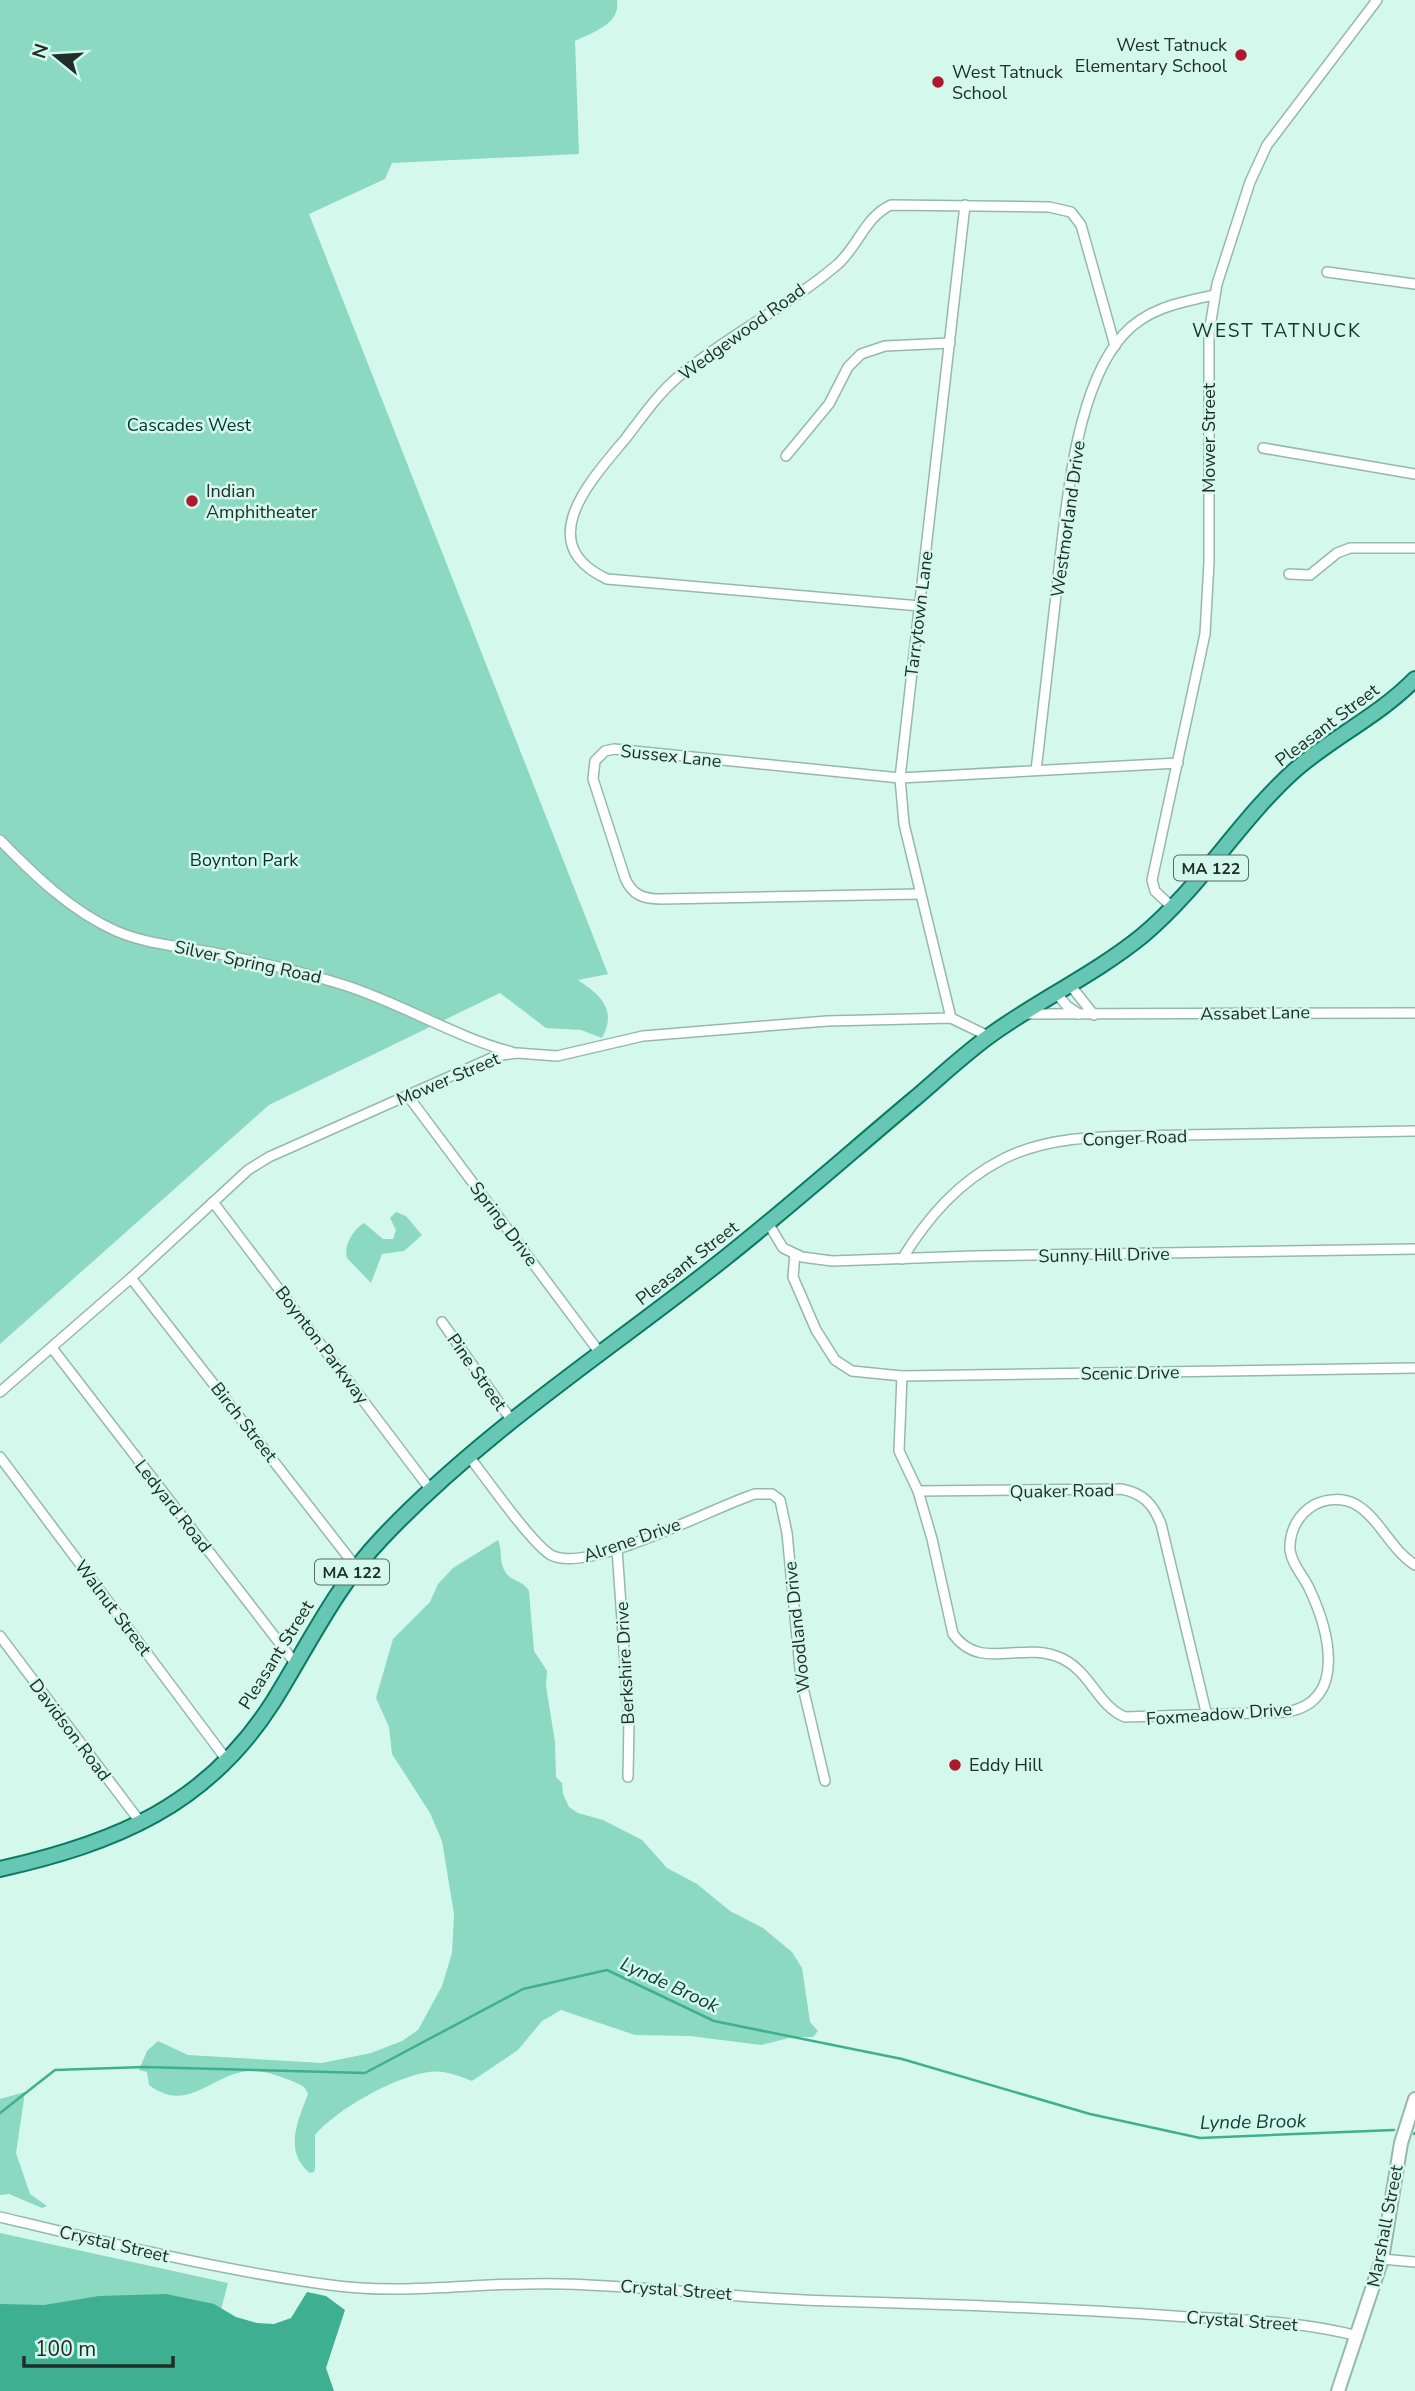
<svg xmlns="http://www.w3.org/2000/svg" width="1415" height="2391" viewBox="0 0 1415 2391" font-family="'Nunito Sans',sans-serif">
  <style>
    .green { fill: #8ad9c0 }
    .water { fill: #3faf91 }
    .lines { fill: none; stroke-linecap: round; stroke-linejoin: round }
    .stream { stroke: #3faf91; stroke-width: 2.5 }
    .street-casing { stroke: #95b8ac; stroke-width: 12 }
    .secondary-casing { stroke: #95b8ac; stroke-width: 16 }
    .primary-casing { stroke: #0b7963; stroke-width: 18 }
    .street { stroke: #fff; stroke-width: 9 }
    .secondary { stroke: #fff; stroke-width: 12 }
    .primary { stroke: #66c7b4; stroke-width: 14 }
    .poi-dot { fill: #ae1a2c; stroke: #d4f9ec; stroke-width: 2.5 }
    .labels { text-anchor: middle; stroke-width: 5; stroke-linejoin: round; paint-order: stroke }
    .shield { fill: #d4f9ec; stroke: #566b64; stroke-width: 2 }
    .shield-label { font-size: 16px; font-weight: bold; fill: #202e29 }
    .poi-label { font-size: 18px; fill: #202e29; stroke: #d4f9ec; text-anchor: start }
    .street-label { font-size: 18px; fill: #202e29; stroke: #d4f9ec }
    .park-label { font-size: 18px; fill: #003226; stroke: #d4f9ec }
    .neighbourhood-label { font-size: 19px; letter-spacing: 2px; fill: #15342b; stroke: #d4f9ec }
    .water-label { font-size: 19px; font-style: italic; fill: #114135; stroke: #d4f9ec }
  </style>
  <rect width="100%" height="100%" fill="#d4f9ec"/>
  <!-- green -->
  <g class="green">
    <path d="M 0,0 L 617,0 C 621,24 593,32 575,41 L 579,154 L 392,163 L 385,179 L 309,214 L 608,974 L 578,980 C 599,994 618,1009 602,1038 L 581,1030 L 546,1028 L 500,993 L 269,1105 L 0,1344 Z"/>
    <path d="M 396,1212 L 406,1216 L 422,1235 L 404,1251 L 382,1254 L 371,1283 L 347,1258 C 343,1245 354,1229 364,1223 L 383,1239 L 393,1239 L 396,1230 L 390,1218 Z"/>
    <path d="M 498,1540 C 503,1550 498,1562 506,1573 C 513,1582 524,1581 529,1591 L 534,1651 L 547,1671 L 546,1686 L 555,1742 L 556,1777 L 562,1783 L 563,1794 L 569,1807 L 578,1813 L 603,1820 L 642,1840 L 667,1868 L 697,1884 L 730,1911 L 763,1928 L 792,1952 L 802,1968 L 810,2022 L 818,2031 L 813,2037 L 793,2037 L 761,2045 L 690,2036 L 635,2035 L 561,2010 L 542,2021 L 518,2050 L 472,2081 C 458,2076 444,2070 429,2072 C 394,2077 337,2109 315,2135 L 315,2168 L 314,2172 L 310,2173 C 283,2152 298,2120 308,2094 C 305,2085 300,2085 292,2081 C 279,2076 265,2070 250,2071 C 211,2073 189,2115 149,2085 L 147,2072 L 139,2070 L 147,2051 L 158,2041 L 188,2055 L 322,2063 L 371,2053 L 402,2041 L 418,2030 L 442,1986 L 452,1953 L 454,1914 L 442,1841 L 430,1813 L 392,1754 L 389,1727 L 376,1698 L 393,1639 L 430,1602 L 438,1584 L 453,1568 Z"/>
    <path d="M 25,2092 L 16,2153 L 30,2194 L 47,2206 L 42,2208 L 9,2194 L 0,2195 L 0,2099 Z"/>
    <path d="M 0,2233 L 228,2283 L 221,2310 L 0,2316 Z"/>
  </g>
  <!-- water -->
  <path class="water" d="M 307,2292 L 326,2296 L 345,2310 L 326,2368 L 334,2391 L 0,2391 L 0,2304 L 44,2305 L 99,2296 L 166,2294 L 214,2304 L 236,2317 L 257,2323 L 274,2324 L 291,2318 Z"/>
  <g class="lines">
    <!-- stream -->
    <g class="stream">
      <path d="M 0,2113 L 55,2070 L 144,2067 L 365,2073 L 523,1989 L 607,1970 L 714,2021 L 902,2059 L 1090,2114 L 1200,2138 L 1394,2130"/>
      <path d="M 1414,2134 L 1415,2133"/>
    </g>
    <!-- street casing -->
    <g class="street-casing">
      <g id="street">
        <path d="M 1327,272 L 1415,284"/>
        <path d="M 1263,448 L 1415,474"/>
        <path d="M 786,456 L 829,404 L 848,367 L 861,354 L 885,346 L 950,343"/>
        <path d="M 1289,574 L 1310,575 L 1337,553 L 1350,548 L 1415,548"/>
        <path d="M 920,606 L 607,579 C 530,543 593,478 626,438 C 642,417 658,394 678,377 C 728,335 789,306 838,264 C 858,246 866,216 891,205 L 1049,207 L 1071,212 L 1081,225 L 1115,346"/>
        <path d="M 1036,770 C 1043,712 1049,654 1056,595 C 1065,521 1072,392 1123,335 C 1147,308 1181,302 1214,295"/>
        <path d="M 0,840 C 34,875 71,911 116,931 C 146,944 179,946 210,952 C 255,961 300,971 344,985 C 401,1003 457,1038 512,1052"/>
        <path d="M 920,894 L 661,899 C 643,899 632,895 625,878 L 593,779 L 595,761 L 605,751 L 614,749 L 900,778 L 1178,763"/>
        <path d="M 1173,908 L 1155,891 L 1152,880 L 1205,634 L 1209,562 L 1209,333 L 1217,284 L 1250,182 L 1267,145 L 1377,0"/>
        <path d="M 1071,986 L 1094,1015"/>
        <path d="M 1057,994 L 1067,1006 L 1079,1014"/>
        <path d="M 1024,1014 L 1415,1013"/>
        <path d="M 951,1018 L 904,824 L 900,778 L 965,205"/>
        <path d="M 408,1096 L 600,1353"/>
        <path d="M 213,1202 L 430,1489"/>
        <path d="M 768,1223 L 783,1248 L 802,1257 L 832,1261 L 973,1256 L 1415,1249"/>
        <path d="M 795,1254 L 793,1277 L 816,1330 L 835,1360 L 852,1371 L 902,1376 L 1415,1368"/>
        <path d="M 902,1259 C 928,1217 958,1182 1003,1159 C 1056,1132 1122,1137 1181,1135 C 1259,1133 1337,1132 1415,1131"/>
        <path d="M 131,1278 L 356,1567"/>
        <path d="M 442,1322 L 512,1421"/>
        <path d="M 52,1348 L 295,1663"/>
        <path d="M 902,1376 L 899,1451 L 918,1491 L 932,1539 L 953,1634 C 981,1673 1022,1639 1063,1659 C 1091,1673 1098,1706 1125,1717 L 1287,1712 C 1349,1701 1328,1628 1309,1588 C 1303,1575 1292,1565 1290,1550 C 1289,1532 1298,1514 1314,1505 C 1327,1498 1343,1498 1355,1504 C 1379,1517 1390,1549 1415,1565"/>
        <path d="M 0,1392 L 131,1278 L 248,1170 L 269,1157 L 496,1056 L 517,1053 L 557,1056 L 643,1036 L 827,1021 L 951,1018 L 988,1036"/>
        <path d="M 468,1455 C 485,1477 532,1544 551,1555 C 588,1575 713,1507 755,1494 L 772,1494 L 780,1500 L 787,1533 L 801,1679 L 825,1781"/>
        <path d="M 0,1457 L 226,1759"/>
        <path d="M 918,1491 L 1121,1489 C 1143,1493 1153,1504 1161,1524 L 1207,1716"/>
        <path d="M 617,1549 L 629,1720 L 628,1777"/>
        <path d="M 0,1636 L 141,1823"/>
        <path d="M 0,2217 C 109,2243 218,2270 330,2285 C 406,2296 486,2281 563,2284 C 652,2286 741,2299 830,2301 C 945,2304 1059,2308 1174,2316 C 1236,2320 1297,2320 1358,2336"/>
        <path d="M 1382,2259 L 1415,2262"/>
      </g>
    </g>
    <!-- secondary casing -->
    <g class="secondary-casing">
      <path id="secondary" d="M 1338,2391 L 1382,2259 L 1401,2143 L 1415,2099"/>
    </g>
    <!-- primary casing -->
    <g class="primary-casing">
      <path id="primary" d="M 0,1869 C 115,1843 207,1806 273,1702 C 308,1646 336,1586 382,1538 C 484,1430 610,1350 725,1258 C 789,1207 850,1153 913,1100 C 939,1078 964,1054 992,1034 C 1041,999 1095,974 1142,936 C 1201,887 1239,820 1295,770 C 1333,737 1380,715 1415,679"/>
    </g>
    <!-- street -->
    <use href="#street" class="street"/>
    <!-- secondary -->
    <use href="#secondary" class="secondary"/>
    <!-- primary -->
    <use href="#primary" class="primary"/>
  </g>
  <!-- markers -->
  <g class="poi-dot">
    <circle cx="1241" cy="55" r="7"/>
    <circle cx="938" cy="82" r="7"/>
    <circle cx="192" cy="501" r="7"/>
    <circle cx="955" cy="1765" r="7"/>
  </g>
  <g class="labels">
    <!-- shield labels -->
    <g class="shield">
      <rect x="1174" y="855.5" width="74" height="25" rx="5"/>
      <rect x="315" y="1559.5" width="74" height="25" rx="5"/>
    </g>
    <g class="shield-label">
      <text x="1211" y="874">MA 122</text>
      <text x="352" y="1578">MA 122</text>
    </g>
    <!-- poi labels -->
    <g class="poi-label">
      <text x="1227" y="51" text-anchor="end">West Tatnuck<tspan x="1227" dy="21">Elementary School</tspan></text>
      <text x="952" y="78">West Tatnuck<tspan x="952" dy="21">School</tspan></text>
      <text x="206" y="497">Indian<tspan x="206" dy="21">Amphitheater</tspan></text>
      <text x="969" y="1771">Eddy Hill</text>
    </g>
    <!-- street labels -->
    <g class="street-label">
      <text transform="translate(742 332) rotate(-36)" y="6">Wedgewood Road</text>
      <text transform="translate(1209 438) rotate(-90)" y="6">Mower Street</text>
      <text transform="translate(1068 519) rotate(-82)" y="6">Westmorland Drive</text>
      <text transform="translate(919 614) rotate(-83)" y="6">Tarrytown Lane</text>
      <text transform="translate(1327 725) rotate(-37)" y="6">Pleasant Street</text>
      <text transform="translate(671 756) rotate(6)" y="6">Sussex Lane</text>
      <text transform="translate(248 962) rotate(12)" y="6">Silver Spring Road</text>
      <text transform="translate(1255 1013) rotate(-1)" y="6">Assabet Lane</text>
      <text transform="translate(448 1079) rotate(-23)" y="6">Mower Street</text>
      <text transform="translate(1135 1138) rotate(-2)" y="6">Conger Road</text>
      <text transform="translate(504 1224) rotate(53)" y="6">Spring Drive</text>
      <text transform="translate(1104 1255) rotate(-1)" y="6">Sunny Hill Drive</text>
      <text transform="translate(687 1263) rotate(-38)" y="6">Pleasant Street</text>
      <text transform="translate(322 1345) rotate(53)" y="6">Boynton Parkway</text>
      <text transform="translate(477 1372) rotate(55)" y="6">Pine Street</text>
      <text transform="translate(1130 1373) rotate(-1)" y="6">Scenic Drive</text>
      <text transform="translate(244 1422) rotate(52)" y="6">Birch Street</text>
      <text transform="translate(1062 1491) rotate(-1)" y="6">Quaker Road</text>
      <text transform="translate(173 1506) rotate(52)" y="6">Ledyard Road</text>
      <text transform="translate(632 1540) rotate(-19)" y="6">Alrene Drive</text>
      <text transform="translate(113 1608) rotate(53)" y="6">Walnut Street</text>
      <text transform="translate(797 1627) rotate(-96)" y="6">Woodland Drive</text>
      <text transform="translate(276 1655) rotate(-58)" y="6">Pleasant Street</text>
      <text transform="translate(625 1663) rotate(-93)" y="6">Berkshire Drive</text>
      <text transform="translate(1219 1714) rotate(-4)" y="6">Foxmeadow Drive</text>
      <text transform="translate(70 1730) rotate(53)" y="6">Davidson Road</text>
      <text transform="translate(1385 2226) rotate(-79)" y="6">Marshall Street</text>
      <text transform="translate(114 2244) rotate(13)" y="6">Crystal Street</text>
      <text transform="translate(676 2290) rotate(4)" y="6">Crystal Street</text>
      <text transform="translate(1242 2321) rotate(4)" y="6">Crystal Street</text>
    </g>
    <!-- park labels -->
    <g class="park-label">
      <text x="189" y="431">Cascades West</text>
      <text x="244" y="866">Boynton Park</text>
    </g>
    <!-- neighbourhood labels -->
    <g class="neighbourhood-label">
      <text x="1277" y="337">WEST TATNUCK</text>
    </g>
    <!-- water labels -->
    <g class="water-label">
      <text transform="translate(670 1984) rotate(25)" y="7">Lynde Brook</text>
      <text transform="translate(1253 2121) rotate(-1)" y="7">Lynde Brook</text>
    </g>
  </g>
  <!-- north arrow -->
  <g transform="translate(56 56) rotate(288)" stroke="#d4f9ec" stroke-width="5" paint-order="stroke">
  <path d="M0-5L12 26L0 18L-12 26Z" fill="#202e29"/>
  <text y="-10" font-size="19" font-weight="bold" text-anchor="middle" fill="#202e29">N</text>
  </g>
  <!-- scale -->
  <path d="M24 2356v10h149v-10" fill="none" stroke="#202e29" stroke-width="3.5"/>
  <text x="35" y="2356" font-size="21" fill="#202e29" stroke="#d4f9ec" stroke-width="5" paint-order="stroke">100 m</text>
</svg>
